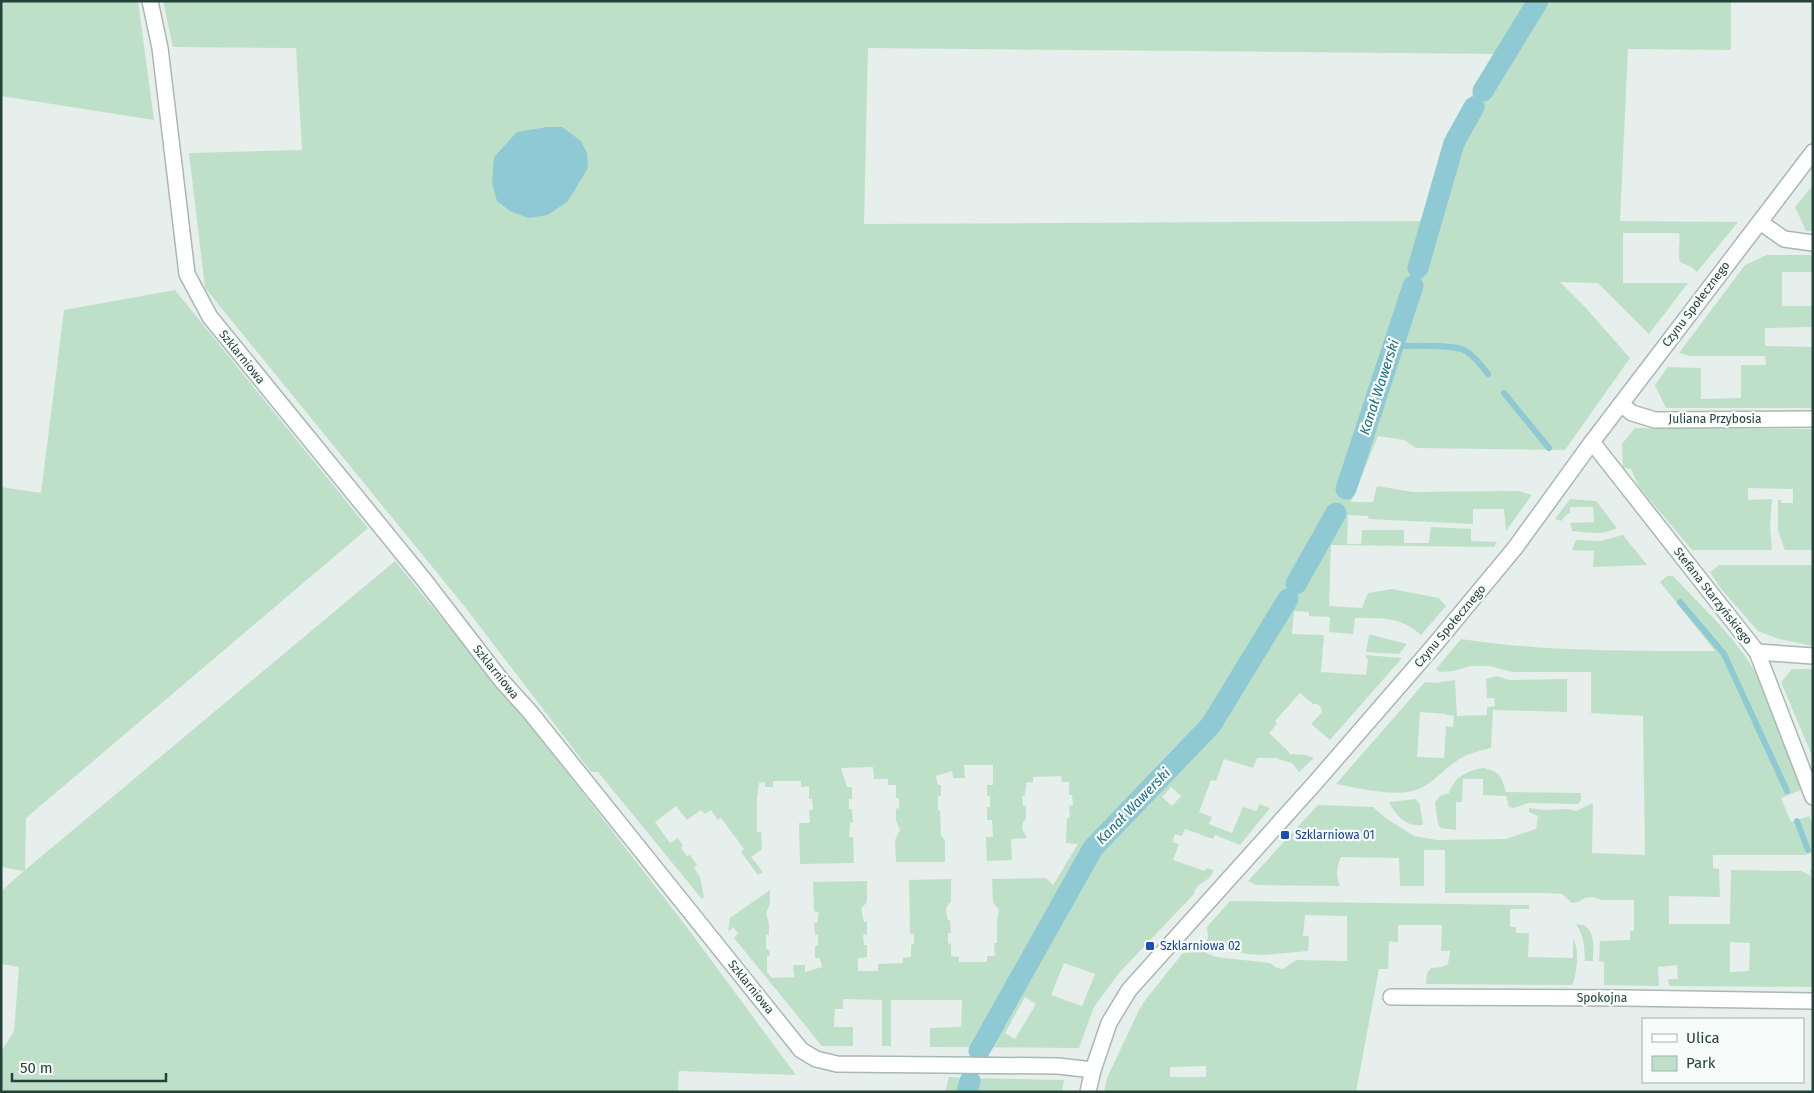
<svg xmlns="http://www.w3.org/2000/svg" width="1814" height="1093" viewBox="0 0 1814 1093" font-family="'Fira Sans',sans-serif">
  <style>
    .green { fill: #bfe0c8; fill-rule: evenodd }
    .water { fill: #8ec9d4 }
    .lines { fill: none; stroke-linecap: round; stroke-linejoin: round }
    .stream { stroke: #8ec9d4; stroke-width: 6 }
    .canal { stroke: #8ec9d4; stroke-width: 21 }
    .minor-casing { stroke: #a8b8b2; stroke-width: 18 }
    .minor { stroke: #fff; stroke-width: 15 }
    .transit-dot { fill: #1a4fb4; stroke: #f7fbf9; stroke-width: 2 }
    .labels { text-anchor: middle; stroke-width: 4.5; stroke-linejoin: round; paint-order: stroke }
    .street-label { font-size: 12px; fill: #24423a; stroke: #f7fbf9 }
    .transit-label { font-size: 12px; fill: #164399; stroke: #f7fbf9; text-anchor: start }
    .water-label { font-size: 14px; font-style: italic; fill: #1c6f80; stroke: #f7fbf9 }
  </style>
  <rect width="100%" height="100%" fill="#e6efeb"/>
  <!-- green -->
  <g class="green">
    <path d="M 1,1 L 138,1 L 154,120 L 1,96 Z"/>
    <path d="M 163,1 L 1731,1 L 1731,50 L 1628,49 L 1620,221 L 1738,222 L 1697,272 L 1691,267 L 1680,262 C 1677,252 1681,244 1679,233 L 1623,233 L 1623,283 L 1688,283 L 1649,334 L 1598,283 L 1560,282 L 1585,307 L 1630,358 L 1565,450 L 1416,448 L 1404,440 L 1378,436 L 1351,502 L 1373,502 L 1377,486 L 1413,492 L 1519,491 L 1532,495 L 1506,531 L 1504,509 L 1473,509 L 1473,524 L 1369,519 L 1368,516 L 1348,515 L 1347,544 L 1361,544 L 1362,530 L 1404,530 L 1404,543 L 1429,543 L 1431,527 L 1471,529 L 1471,541 L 1497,542 L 1494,547 L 1331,545 L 1329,606 L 1362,608 L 1368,593 L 1392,589 L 1439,598 L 1446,606 L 1421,635 C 1398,615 1383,619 1355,618 L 1353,634 L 1329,632 L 1330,617 L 1309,616 L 1309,612 L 1294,611 L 1292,634 L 1324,635 L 1321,672 L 1366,675 L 1368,659 L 1366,659 L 1366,655 L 1402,658 L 1330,740 L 1311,724 L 1322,712 L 1320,706 L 1317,704 L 1313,704 L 1300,693 L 1275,721 L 1277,724 L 1269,733 L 1286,749 L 1290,754 L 1306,755 L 1314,758 L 1299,772 L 1292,763 L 1278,759 L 1278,758 L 1257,758 L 1253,768 L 1224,759 L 1216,781 L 1211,780 L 1199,812 L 1212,817 L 1209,824 L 1232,833 L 1243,807 L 1256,811 L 1260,804 L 1270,808 L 1240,845 L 1215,835 L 1213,839 L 1185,829 L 1182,836 L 1175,834 L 1172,842 L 1179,844 L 1173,860 L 1205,871 L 1206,868 L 1213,870 C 1212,882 1196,881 1194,894 L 1119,973 L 1094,1007 L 1079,1048 L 930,1047 L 930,1028 L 961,1027 L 962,1000 L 891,1000 L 891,1046 L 882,1046 L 882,1000 L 843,999 L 843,1009 L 835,1009 L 834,1027 L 853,1027 L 853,1046 L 822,1046 L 734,938 L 738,933 L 733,927 L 728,932 L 730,918 L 770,890 L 770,903 L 766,914 L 769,923 L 769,935 L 766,935 L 766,948 L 770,952 L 770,955 L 767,957 L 767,972 L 772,978 L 794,977 L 793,965 L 805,965 L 805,972 L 822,967 L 820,958 L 815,958 L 815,946 L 818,945 L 818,935 L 815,935 L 814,923 L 817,923 L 819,913 L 814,911 L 813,882 L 867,881 L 867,902 L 861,909 L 864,922 L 867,922 L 867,934 L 863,935 L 864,945 L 867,945 L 867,957 L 858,958 L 858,971 L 878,971 L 878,964 L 903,963 L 903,958 L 911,957 L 911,945 L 914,944 L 914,934 L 910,934 L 909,880 L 951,879 L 951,902 C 944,907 946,913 948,920 L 950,920 L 951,933 L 948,933 L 948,943 L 951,944 L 951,956 L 959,957 L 959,962 L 987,962 L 987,956 L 995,956 L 994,943 L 997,943 L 997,921 L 999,910 L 993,902 L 992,879 L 1046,878 L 1053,885 L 1078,844 L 1066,843 L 1067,818 L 1070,818 L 1069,806 L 1073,805 L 1072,795 L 1069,795 L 1069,782 L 1062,782 L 1061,776 L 1033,777 L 1033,782 L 1026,783 L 1025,795 L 1022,796 L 1023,806 L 1026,806 L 1026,819 L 1023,822 L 1022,829 L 1027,838 L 1011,839 L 1012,860 L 987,861 L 986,837 L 993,837 L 992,820 L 987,820 L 987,807 L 990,807 L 990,796 L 987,796 L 987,785 L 993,785 L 993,765 L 964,765 L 965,778 L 953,778 L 952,771 L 936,776 L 938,785 L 941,785 L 941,796 L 938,796 L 938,810 L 940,811 L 941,836 L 945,840 L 945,862 L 896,862 L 895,840 L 900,830 L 896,821 L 896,809 L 899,808 L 899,798 L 896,798 L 896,785 L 888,785 L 888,779 L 874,779 L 873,767 L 841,768 L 847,787 L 852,787 L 852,799 L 849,799 L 849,809 L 852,809 L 853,822 L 850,823 L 849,837 L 853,837 L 854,863 L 800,864 L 799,823 L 810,823 L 809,810 L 813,810 L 812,799 L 809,799 L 809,786 L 801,787 L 801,781 L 773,781 L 773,787 L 765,787 L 765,782 L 759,783 L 757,798 L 757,832 L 761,832 L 762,849 L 751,857 L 763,872 L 758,875 L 741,852 L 744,849 L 721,818 L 718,820 L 711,810 L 705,814 L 701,810 L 687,820 L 676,806 L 655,822 L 670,843 L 678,838 L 683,846 L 681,848 L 687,856 L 690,855 L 697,865 L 694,868 L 700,877 L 704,897 L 702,899 L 598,772 L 591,772 L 465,607 L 205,288 L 189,153 L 302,150 L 296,48 L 173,47 ZM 868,48 L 1497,54 L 1497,55 L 1447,134 L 1425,221 L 864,224 ZM 1171,787 L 1181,796 L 1172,806 L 1162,797 ZM 1064,963 L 1095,974 L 1082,1006 L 1051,995 ZM 1025,997 L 1036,1004 L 1015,1039 L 1005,1033 Z"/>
    <path d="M 1813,185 L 1813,231 L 1806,231 L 1795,207 Z"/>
    <path d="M 1767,255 L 1813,255 L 1812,272 L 1782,272 L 1782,306 L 1812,306 L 1813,291 L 1813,327 L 1765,328 L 1765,346 L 1813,347 L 1813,408 L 1666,408 L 1655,385 L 1668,367 L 1701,368 L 1701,399 L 1741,398 L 1741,365 L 1766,365 L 1765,356 L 1690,356 L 1679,353 L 1745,265 Z"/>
    <path d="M 175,290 L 368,528 L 26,818 L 25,870 L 395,561 L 554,756 L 683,922 L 796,1075 L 679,1071 L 678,1092 L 1,1092 L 1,1052 L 14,1031 L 19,967 L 1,964 L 1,891 L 24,871 L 1,867 L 1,487 L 41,493 L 64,310 Z"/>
    <path d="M 1635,428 L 1813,429 L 1813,550 L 1785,550 L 1778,531 L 1778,500 L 1781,500 L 1781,503 L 1793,503 L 1793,489 L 1748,488 L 1748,500 L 1772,499 L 1770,526 L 1772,550 L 1692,550 L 1639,487 L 1631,469 L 1623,468 L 1622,444 Z"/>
    <path d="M 1570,499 L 1596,501 L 1617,528 C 1603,536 1588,532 1572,531 L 1570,523 L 1594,522 L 1593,507 L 1570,507 L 1570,513 L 1566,515 L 1561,521 L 1555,519 Z"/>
    <path d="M 1623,535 L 1647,565 L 1593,567 L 1594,551 L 1572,550 L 1576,540 L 1600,541 Z"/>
    <path d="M 1719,565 L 1813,565 L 1813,646 L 1779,639 L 1758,631 L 1721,589 L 1710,572 Z"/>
    <path d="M 1667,576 L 1673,576 C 1698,603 1726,628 1747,659 C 1773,696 1784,748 1801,790 L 1781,798 L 1791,822 L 1809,816 L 1813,825 L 1813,852 L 1805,855 L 1713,855 L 1713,868 L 1719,869 L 1720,897 L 1669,896 L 1669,924 L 1730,924 L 1731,870 L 1801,871 L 1811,876 L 1810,870 L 1813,870 L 1813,987 L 1669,986 L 1668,979 L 1678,979 L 1677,965 L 1658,967 L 1659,986 L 1604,985 L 1604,962 L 1599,961 L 1600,941 L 1630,940 L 1630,931 L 1634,931 L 1634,900 L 1602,900 L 1593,897 L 1585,898 L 1578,902 L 1572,903 L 1562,894 L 1545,893 L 1445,893 L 1445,850 L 1424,850 L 1424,886 L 1400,886 L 1399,858 L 1341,857 C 1336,867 1336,876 1340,886 L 1256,885 L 1248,881 L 1318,805 L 1373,807 L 1387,819 L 1414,836 L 1437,840 L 1506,839 L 1536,829 L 1538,816 L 1529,812 L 1529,808 L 1546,810 L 1567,809 L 1576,811 L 1593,803 L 1592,853 L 1645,855 L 1643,716 L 1591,713 L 1591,672 L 1512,672 L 1490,666 L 1470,666 L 1454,671 L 1440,672 L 1436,669 L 1461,639 C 1545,652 1630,651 1715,651 L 1660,582 ZM 1730,942 L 1750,943 L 1749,971 L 1730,972 Z"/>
    <path d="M 1369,635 L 1372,635 L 1407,644 L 1399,654 L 1366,652 Z"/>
    <path d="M 1792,669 L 1813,669 L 1813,758 L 1781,682 Z"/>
    <path d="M 1497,676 L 1509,680 L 1567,679 L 1567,712 L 1493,710 L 1491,748 C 1478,751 1466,754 1455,762 C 1443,770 1434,782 1421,788 C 1398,799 1360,788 1336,784 L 1425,682 L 1435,683 L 1455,680 L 1457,716 L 1487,715 L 1487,707 L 1495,706 L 1494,698 L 1487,698 L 1486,679 ZM 1420,712 L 1446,714 L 1447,715 L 1454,716 L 1453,727 L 1446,726 L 1444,758 L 1417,757 Z"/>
    <path d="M 1483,768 C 1501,772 1501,776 1506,792 L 1581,793 L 1581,800 L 1578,804 L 1529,803 L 1513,808 L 1509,807 L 1506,796 L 1483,795 L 1483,779 L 1463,779 L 1462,802 L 1456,802 L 1456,830 L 1441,828 L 1438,824 L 1435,802 L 1440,796 L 1449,793 C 1455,776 1467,771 1483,768 Z"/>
    <path d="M 1416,799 L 1420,805 L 1423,825 C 1406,827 1396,816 1389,802 Z"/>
    <path d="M 1230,901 L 1529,905 L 1529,909 L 1510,909 L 1510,927 L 1516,927 L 1516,933 L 1529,933 L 1528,957 L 1573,958 L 1573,939 C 1580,950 1577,974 1572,985 L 1426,984 L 1427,973 L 1431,968 L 1442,967 L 1448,964 L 1450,951 L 1441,951 L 1442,925 L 1398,925 L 1398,942 L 1389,941 L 1388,969 L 1379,969 L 1356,1092 L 1104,1092 L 1107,1078 L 1139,1010 L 1146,999 L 1183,953 L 1197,952 L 1199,950 L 1216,957 L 1270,963 L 1277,968 L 1283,969 L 1296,960 L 1347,961 L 1347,916 L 1305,915 L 1303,936 L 1309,936 L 1308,951 L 1264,955 L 1247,954 L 1210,946 L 1205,942 L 1208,938 L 1207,927 ZM 1206,1066 L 1206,1077 L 1170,1077 L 1170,1067 Z"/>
    <path d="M 1576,924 L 1584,925 C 1596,934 1593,948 1593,961 L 1585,961 C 1584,947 1585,937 1576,924 Z"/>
    <path d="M 949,1077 L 965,1078 L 1064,1080 L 1062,1092 L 945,1092 Z"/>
  </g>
  <!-- water -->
  <path class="water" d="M 547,127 L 562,127 L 581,141 L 587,153 L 588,168 L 568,201 L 548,215 L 528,218 L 510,211 L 497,201 L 492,183 L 494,157 L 517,132 Z"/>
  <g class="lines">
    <!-- stream -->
    <g class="stream">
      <path d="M 1394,346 C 1410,346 1454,344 1466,351 C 1475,357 1482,366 1488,374"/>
      <path d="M 1504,393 L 1549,448"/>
      <path d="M 1680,602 L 1724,654 L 1787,791"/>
      <path d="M 1797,821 L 1808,850"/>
    </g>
    <!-- canal -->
    <g class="canal">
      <path d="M 1483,91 L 1538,1"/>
      <path d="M 1418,268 L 1454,143 L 1474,107"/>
      <path d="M 1346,489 L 1413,286"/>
      <path d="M 1296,584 L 1336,513"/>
      <path d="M 979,1051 L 1093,848 L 1211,725 L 1288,599"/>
      <path d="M 967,1092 L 970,1081"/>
    </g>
    <!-- minor casing -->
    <g class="minor-casing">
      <g id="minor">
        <path d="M 150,1 L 160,48 L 187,274 L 210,317 L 425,581 L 502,681 L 530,712 L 801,1050 L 816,1059 L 837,1064 L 1058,1066 L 1093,1070"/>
        <path d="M 1760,222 L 1784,239 L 1813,243"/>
        <path d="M 1621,404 L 1632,413 L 1655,420 L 1813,419"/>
        <path d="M 1592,442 L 1757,652 L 1813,797"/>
        <path d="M 1757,652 L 1813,656"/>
        <path d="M 1391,997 L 1625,998 L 1813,1001"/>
        <path d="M 1088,1092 L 1093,1070 L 1109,1023 L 1129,990 L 1315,783 L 1432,648 L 1515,548 L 1592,442 L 1813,152"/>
      </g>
    </g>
    <!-- minor -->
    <use href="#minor" class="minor"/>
  </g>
  <!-- markers -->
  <g class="transit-dot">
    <rect x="1280" y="830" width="10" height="10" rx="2.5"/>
    <rect x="1145" y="941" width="10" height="10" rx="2.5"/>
  </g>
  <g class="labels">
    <!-- street labels -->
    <g class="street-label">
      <text transform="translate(1696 304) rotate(-53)" y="4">Czynu Społecznego</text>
      <text transform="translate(242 357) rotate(51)" y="4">Szklarniowa</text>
      <text x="1715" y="423">Juliana Przybosia</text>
      <text transform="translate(1713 596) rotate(52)" y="4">Stefana Starzyńskiego</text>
      <text transform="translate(1450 626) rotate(-50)" y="4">Czynu Społecznego</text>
      <text transform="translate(496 672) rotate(51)" y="4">Szklarniowa</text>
      <text transform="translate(751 987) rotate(51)" y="4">Szklarniowa</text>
      <text x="1602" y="1002">Spokojna</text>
    </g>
    <!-- transit labels -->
    <g class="transit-label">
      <text x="1295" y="839">Szklarniowa 01</text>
      <text x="1160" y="950">Szklarniowa 02</text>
    </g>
    <!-- water labels -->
    <g class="water-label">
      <text transform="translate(1379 387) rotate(-72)" y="5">Kanał Wawerski</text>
      <text transform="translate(1133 806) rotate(-46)" y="5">Kanał Wawerski</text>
    </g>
  </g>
  <!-- border -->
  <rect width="1814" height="1093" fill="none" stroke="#24423a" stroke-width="5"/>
  <!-- legend -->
  <rect x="1642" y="1018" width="162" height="65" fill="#f7fbf9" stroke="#a3b1ad"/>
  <rect x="1652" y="1034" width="25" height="8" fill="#ffffff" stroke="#a3b1ad"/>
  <text x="1686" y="1043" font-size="15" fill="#24423a">Ulica</text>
  <rect x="1652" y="1056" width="25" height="15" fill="#bfe0c8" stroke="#a3b1ad"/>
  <text x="1686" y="1068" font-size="15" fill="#24423a">Park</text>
  <!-- scale -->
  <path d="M12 1073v8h154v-8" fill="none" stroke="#24423a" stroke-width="2.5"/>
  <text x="20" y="1073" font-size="15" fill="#24423a" stroke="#f7fbf9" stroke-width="4" paint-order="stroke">50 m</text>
</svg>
